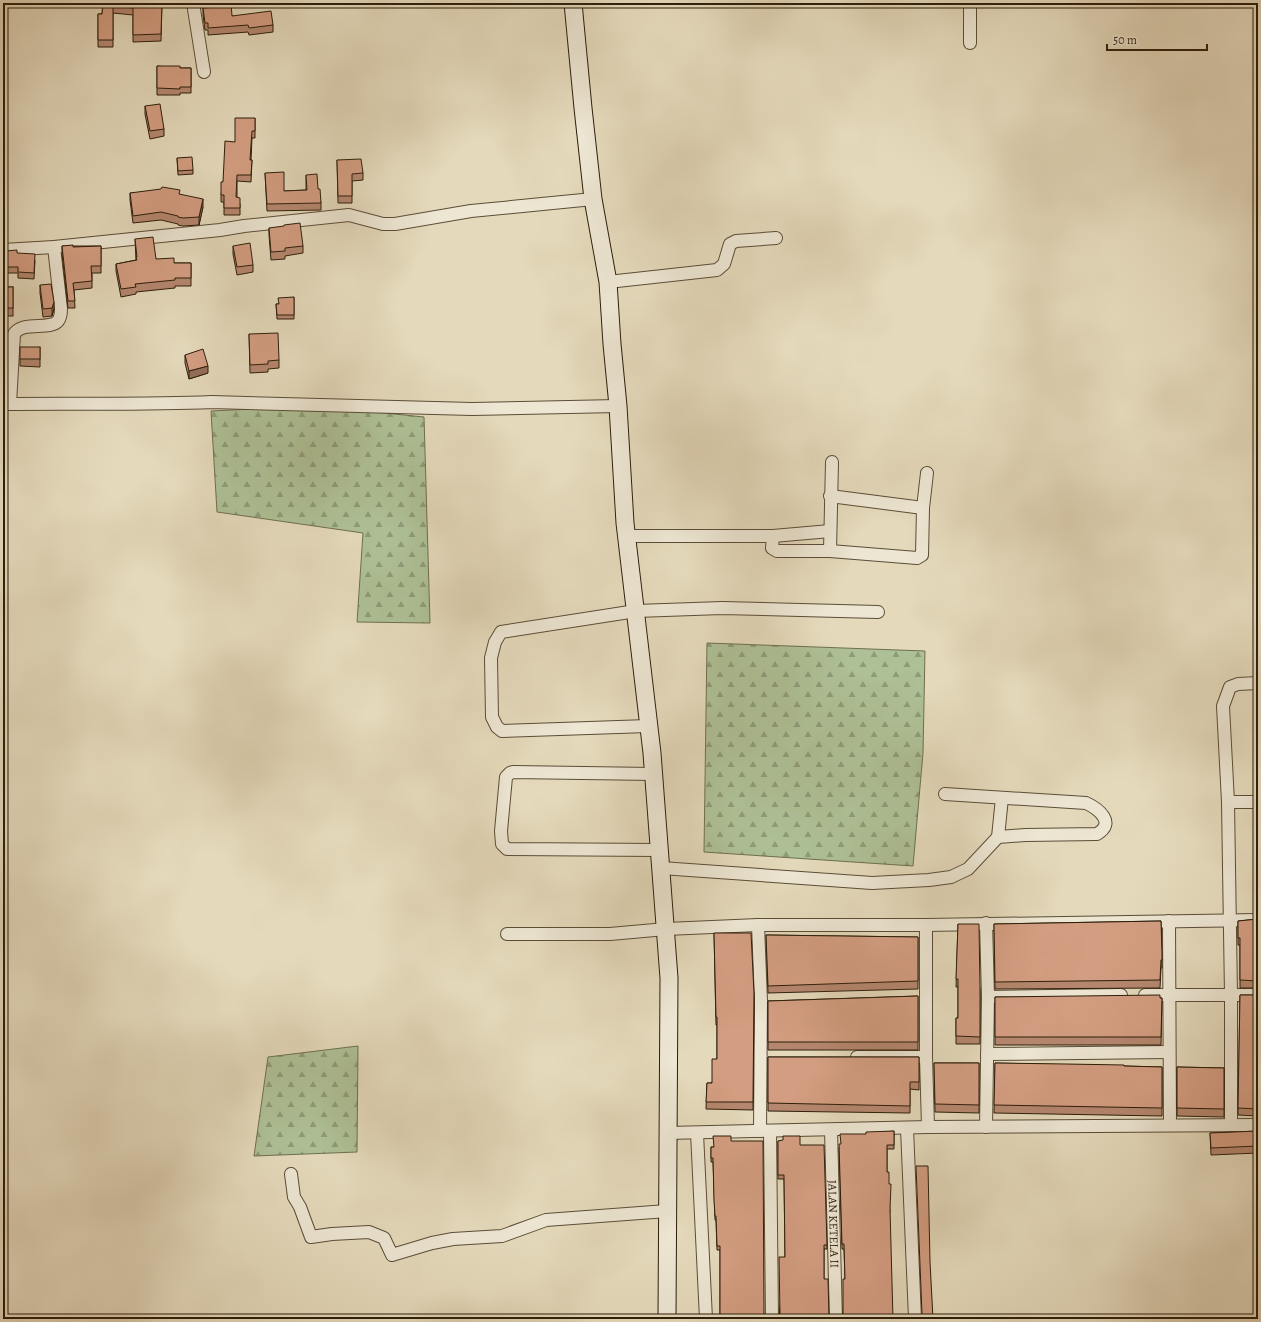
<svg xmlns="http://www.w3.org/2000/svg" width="1261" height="1322" viewBox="0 0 1261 1322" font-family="Alegreya,serif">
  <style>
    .forest { fill: url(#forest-firs); stroke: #6e6f50 }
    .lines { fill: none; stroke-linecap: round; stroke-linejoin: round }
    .street-casing { stroke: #5b4d37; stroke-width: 14 }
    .secondary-casing { stroke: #2d1e0b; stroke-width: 19 }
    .street { stroke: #ede6d3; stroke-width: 12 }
    .secondary { stroke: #ede6d3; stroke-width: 17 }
    .wall { fill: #b5876f; stroke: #2d1e0b }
    .shaded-wall { fill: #946e5a; stroke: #2d1e0b }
    .building { fill: #d39d81; stroke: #2d1e0b }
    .labels { text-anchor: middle; stroke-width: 3.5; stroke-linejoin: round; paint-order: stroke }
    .street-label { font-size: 12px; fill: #2d1e0b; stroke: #ede6d3 }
  </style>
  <defs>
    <pattern id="forest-firs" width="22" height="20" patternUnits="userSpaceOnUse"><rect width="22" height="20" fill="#aec096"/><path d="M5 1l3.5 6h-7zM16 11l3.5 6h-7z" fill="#8e9b79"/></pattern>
  </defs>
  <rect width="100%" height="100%" fill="#e4d9bb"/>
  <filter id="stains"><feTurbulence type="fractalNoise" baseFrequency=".005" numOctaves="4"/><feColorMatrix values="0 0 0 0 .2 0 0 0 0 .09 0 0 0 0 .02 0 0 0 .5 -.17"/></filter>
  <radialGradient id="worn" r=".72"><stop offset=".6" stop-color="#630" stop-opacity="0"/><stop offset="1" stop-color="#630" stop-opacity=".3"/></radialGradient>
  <!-- forest -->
  <g class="forest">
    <path d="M 316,406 L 424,417 L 430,623 L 357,622 L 363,533 L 217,512 L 211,411 Z"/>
    <path d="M 707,643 L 925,651 L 923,753 L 913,866 L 704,852 Z"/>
    <path d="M 358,1046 L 357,1152 L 254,1156 L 268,1057 Z"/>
  </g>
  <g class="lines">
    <!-- street casing -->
    <g class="street-casing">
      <g id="street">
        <path d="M 193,3 L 204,72"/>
        <path d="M 970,3 L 970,43"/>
        <path d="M 3,250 L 54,247 L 220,230 L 244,226 L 349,215 L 383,224 L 395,224 L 471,211 L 593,199"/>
        <path d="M 608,282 L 717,270 L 724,264 L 730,244 L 736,241 L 776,238"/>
        <path d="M 3,404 C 73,403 142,405 212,402 L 472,409 L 618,406"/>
        <path d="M 10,404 L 14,334 C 23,320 49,331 58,321 C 61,317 61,313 61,309 L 54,247"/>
        <path d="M 830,496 L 923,508"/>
        <path d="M 626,536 L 773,536 L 772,548 L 777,551 L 830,551 L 917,558 L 922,555 L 923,508 L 927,473"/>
        <path d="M 773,536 L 830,531"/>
        <path d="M 830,551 L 832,462"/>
        <path d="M 648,726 L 502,731 L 497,727 L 492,717 L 491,658 L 495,642 L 501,632 L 636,611 L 722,608 L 878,612"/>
        <path d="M 653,774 L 513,772 L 510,773 L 506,777 L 501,831 L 502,844 L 507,849 L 659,850"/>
        <path d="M 1228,802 L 1258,802"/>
        <path d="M 998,837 L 1002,798"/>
        <path d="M 661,868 L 872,883 L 929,880 L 951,877 L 968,869 L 998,837 L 1025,835 L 1097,834 C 1116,823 1099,809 1086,803 L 945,794"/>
        <path d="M 1169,921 L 1170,1125"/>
        <path d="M 986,923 L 988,997 L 1121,995"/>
        <path d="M 758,925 L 761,1001 L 760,1131"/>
        <path d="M 926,925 L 926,1057 L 928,1127"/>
        <path d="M 507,934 L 610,934 L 666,929 L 758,925 L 926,925 L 1258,920"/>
        <path d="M 1145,995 L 1258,995"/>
        <path d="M 987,1054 L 1169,1052"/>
        <path d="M 857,1057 L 926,1057"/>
        <path d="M 1231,1125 L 1231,995 L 1228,802 L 1223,706 L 1230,687 L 1238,684 L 1258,683"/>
        <path d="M 986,1127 L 988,997"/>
        <path d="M 907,1128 L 915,1319"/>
        <path id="s1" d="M 831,1130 L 836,1319"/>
        <path d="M 770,1131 L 772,1319"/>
        <path d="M 667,1133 L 928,1127 L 1258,1125"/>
        <path d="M 697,1133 L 706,1319"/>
        <path d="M 291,1174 L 294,1197 L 300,1207 L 311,1237 L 332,1234 L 369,1232 L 384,1238 L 392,1255 L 432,1243 L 453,1239 L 502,1236 L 546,1220 L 667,1211"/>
      </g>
    </g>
    <!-- secondary casing -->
    <g class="secondary-casing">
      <path id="secondary" d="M 573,3 L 583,108 L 593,199 L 608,282 L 612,344 L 618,406 L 625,523 L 652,753 L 669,978 L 667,1319"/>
    </g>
    <!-- street -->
    <use href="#street" class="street"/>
    <!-- secondary -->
    <use href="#secondary" class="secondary"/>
  </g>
  <!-- wall -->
  <g class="wall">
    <path d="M 103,3 L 162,3 L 161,41 L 133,42 L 133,15 L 113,13 L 113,47 L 98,47 L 98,14 L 102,14 Z"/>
    <path d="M 217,3 L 232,16 L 273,25 L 273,32 L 249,35 L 248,32 L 208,35 L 208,30 L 205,30 L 203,15 L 203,8 L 217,8 Z"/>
    <path d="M 157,66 L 180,68 L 191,68 L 191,93 L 180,93 L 180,95 L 157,95 Z"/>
    <path d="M 145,106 L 164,129 L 164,136 L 150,139 L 145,114 Z"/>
    <path d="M 255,118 L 255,138 L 252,138 L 251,160 L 252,160 L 251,182 L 237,181 L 237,197 L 240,204 L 240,215 L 224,215 L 224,202 L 221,202 L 221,195 L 223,182 L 235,142 Z"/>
    <path d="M 177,158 L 193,170 L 193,174 L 178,175 Z"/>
    <path d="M 337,160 L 363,173 L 363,180 L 352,181 L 352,203 L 338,203 Z"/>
    <path d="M 265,173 L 284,191 L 306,190 L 306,175 L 318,189 L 321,203 L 321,210 L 267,211 Z"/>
    <path d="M 130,193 L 180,195 L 203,207 L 199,225 L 183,226 L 178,225 L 178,224 L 161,220 L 133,223 L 130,200 Z"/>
    <path d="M 269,228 L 303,246 L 303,253 L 285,256 L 285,259 L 271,260 L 269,235 Z"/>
    <path d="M 135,239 L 156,259 L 174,263 L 191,263 L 191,286 L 175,286 L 175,288 L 136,292 L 136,294 L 121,297 L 116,271 L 116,264 L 136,260 Z"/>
    <path d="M 62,246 L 101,246 L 101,273 L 92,273 L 92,288 L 74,290 L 75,308 L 68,308 L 62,254 Z"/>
    <path d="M 233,246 L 253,265 L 253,272 L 237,275 L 233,254 Z"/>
    <path d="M 6,251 L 17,253 L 35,260 L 34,279 L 18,278 L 18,273 L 6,273 Z"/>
    <path d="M 40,285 L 54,309 L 52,316 L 43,317 L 40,293 Z"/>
    <rect x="3" y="287" width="10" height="29"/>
    <path d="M 294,297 L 294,319 L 277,319 L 276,304 L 278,304 Z"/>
    <path d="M 249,334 L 279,360 L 279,368 L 268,369 L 268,372 L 250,373 Z"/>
    <path d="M 40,347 L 40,367 L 20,366 L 20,359 Z"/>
    <path d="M 185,355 L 208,373 L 189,379 L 185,363 Z"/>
    <path d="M 1258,919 L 1258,988 L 1240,988 L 1240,945 L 1238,945 L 1238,921 Z"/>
    <path d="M 1161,921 L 1162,968 L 1161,968 L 1160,988 L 995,989 L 994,924 Z"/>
    <path d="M 958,924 L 980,989 L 980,1044 L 956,1044 L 956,1018 L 958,1018 L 958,987 L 956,987 Z"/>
    <path d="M 714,933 L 754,993 L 753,1110 L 706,1109 L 707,1083 L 712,1083 L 717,1059 L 717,1025 L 716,1025 Z"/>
    <path d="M 766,935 L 918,937 L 918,989 L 768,993 Z"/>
    <path d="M 1240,995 L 1258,995 L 1258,1116 L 1238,1115 Z"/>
    <path d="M 918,996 L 918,1050 L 768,1050 L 768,1001 Z"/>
    <path d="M 995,997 L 1162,998 L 1161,1045 L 995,1045 Z"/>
    <path d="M 768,1057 L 919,1057 L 919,1090 L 910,1089 L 910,1113 L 768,1111 Z"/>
    <path d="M 934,1063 L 979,1063 L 979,1113 L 935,1112 Z"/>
    <path d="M 995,1063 L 1124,1066 L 1162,1067 L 1162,1116 L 994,1113 Z"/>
    <path d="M 1177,1067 L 1224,1068 L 1224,1117 L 1177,1116 Z"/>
    <path d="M 894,1131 L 894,1149 L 887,1149 L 887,1172 L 890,1212 L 843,1315 L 845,1279 L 844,1249 L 842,1249 L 839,1148 L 841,1144 L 866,1134 Z"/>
    <path d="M 1258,1131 L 1258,1153 L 1211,1155 L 1210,1133 Z"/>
    <path d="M 731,1141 L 764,1315 L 766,1319 L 720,1319 L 720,1250 L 717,1250 L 716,1220 L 715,1220 L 713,1162 L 711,1162 L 711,1147 L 714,1147 Z"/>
    <path d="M 778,1141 L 800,1145 L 827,1245 L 827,1249 L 824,1249 L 824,1279 L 829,1318 L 779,1315 L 785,1257 L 784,1179 L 778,1179 Z"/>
  </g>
  <!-- shaded-wall -->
  <g class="shaded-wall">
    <path d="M 203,199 L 203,207 L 199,225 L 199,217 Z"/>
    <path d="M 54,302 L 54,309 L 52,316 L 52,308 Z"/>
    <path d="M 208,366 L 208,373 L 189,379 L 189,371 Z"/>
  </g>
  <!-- building -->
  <g class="building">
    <path d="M 103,3 L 162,3 L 161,34 L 133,35 L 133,8 L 113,6 L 113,40 L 98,40 L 98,14 L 102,14 Z"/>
    <path d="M 217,3 L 231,3 L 232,16 L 271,11 L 273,25 L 249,28 L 248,25 L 208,28 L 208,23 L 205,23 L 203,8 L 218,7 Z"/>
    <path d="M 157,66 L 180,66 L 180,68 L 191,68 L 191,87 L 180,87 L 180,89 L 157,88 Z"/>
    <path d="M 160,104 L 164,129 L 150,131 L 145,106 Z"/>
    <path d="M 235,118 L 255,118 L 255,131 L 252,131 L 250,160 L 252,160 L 251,175 L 237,175 L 236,197 L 240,198 L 240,208 L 224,208 L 224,195 L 221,195 L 221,182 L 223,182 L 225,141 L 235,142 Z"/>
    <path d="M 192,157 L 193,170 L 178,171 L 177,158 Z"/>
    <path d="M 361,159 L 363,173 L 352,174 L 352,196 L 338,196 L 337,160 Z"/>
    <path d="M 284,172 L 284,191 L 307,190 L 306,175 L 317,174 L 318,189 L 320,189 L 321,203 L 267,204 L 265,173 Z"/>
    <path d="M 162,187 L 180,190 L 179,194 L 203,199 L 199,217 L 183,218 L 178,217 L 178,216 L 161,212 L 133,216 L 130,193 L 161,189 Z"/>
    <path d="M 300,223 L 303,246 L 285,248 L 285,251 L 271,252 L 269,228 L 284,226 L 284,225 Z"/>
    <path d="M 153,237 L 156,259 L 174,258 L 174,263 L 191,263 L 191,278 L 175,278 L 175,280 L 135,284 L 136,287 L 121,289 L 116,264 L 137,260 L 136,257 L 137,257 L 135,239 Z"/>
    <path d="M 250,243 L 253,265 L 237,267 L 233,246 Z"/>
    <path d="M 73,245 L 73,247 L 101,246 L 101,266 L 91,266 L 92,281 L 73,283 L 75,301 L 68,301 L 62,246 Z"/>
    <path d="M 17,250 L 17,253 L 35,254 L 34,273 L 18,272 L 18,267 L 6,267 L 6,251 Z"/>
    <path d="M 51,284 L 54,302 L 52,308 L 43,309 L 40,285 Z"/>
    <rect x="3" y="287" width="10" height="21"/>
    <path d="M 294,297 L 294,315 L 277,315 L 276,304 L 279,304 L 278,298 Z"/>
    <path d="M 278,333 L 279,360 L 268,361 L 268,364 L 250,365 L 249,334 Z"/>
    <rect x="20" y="347" width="20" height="12"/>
    <path d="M 203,349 L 208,366 L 189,371 L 185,355 Z"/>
    <path d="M 1258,919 L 1258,981 L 1240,980 L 1240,938 L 1238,938 L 1238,921 Z"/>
    <path d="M 1161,921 L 1162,953 L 1162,960 L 1161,960 L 1160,980 L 995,982 L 994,924 Z"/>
    <path d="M 958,924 L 979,924 L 980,989 L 980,1037 L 956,1036 L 956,1018 L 958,1018 L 958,979 L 956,979 Z"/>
    <path d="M 714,933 L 751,933 L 754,993 L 753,1102 L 706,1102 L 707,1083 L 712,1083 L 712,1059 L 717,1059 L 717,1017 L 716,1017 Z"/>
    <path d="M 766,935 L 918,937 L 918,981 L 768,986 Z"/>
    <path d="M 1160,995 L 1160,998 L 1162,998 L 1161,1037 L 995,1037 L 995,997 Z"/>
    <path d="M 1240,995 L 1258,995 L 1258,1109 L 1238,1108 Z"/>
    <path d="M 918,996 L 918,1042 L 768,1042 L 768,1001 Z"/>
    <path d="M 768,1057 L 919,1057 L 919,1082 L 910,1082 L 910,1106 L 768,1103 Z"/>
    <path d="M 934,1063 L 979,1063 L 979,1105 L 935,1104 Z"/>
    <path d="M 995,1063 L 1066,1064 L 1124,1065 L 1124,1066 L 1162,1067 L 1162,1108 L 994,1105 Z"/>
    <path d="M 1177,1067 L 1224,1068 L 1224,1109 L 1177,1108 Z"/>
    <path d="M 894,1131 L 894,1145 L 887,1145 L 887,1172 L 889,1172 L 889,1184 L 891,1184 L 890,1209 L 893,1319 L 842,1319 L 843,1315 L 843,1279 L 845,1279 L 844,1244 L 842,1244 L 839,1144 L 841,1144 L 840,1134 L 866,1134 L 866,1132 Z"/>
    <path d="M 1258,1131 L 1258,1146 L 1211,1148 L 1210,1133 Z"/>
    <path d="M 713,1136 L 731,1136 L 731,1141 L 763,1141 L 764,1315 L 766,1319 L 721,1319 L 721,1318 L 720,1318 L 720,1246 L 717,1246 L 716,1216 L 715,1216 L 714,1200 L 713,1158 L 711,1158 L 711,1147 L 714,1147 Z"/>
    <path d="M 783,1136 L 800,1136 L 800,1145 L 824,1145 L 827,1245 L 824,1245 L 824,1279 L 828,1279 L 829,1318 L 830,1319 L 777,1319 L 780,1315 L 779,1257 L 785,1257 L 784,1175 L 778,1175 L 778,1141 L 783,1140 Z"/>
    <path d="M 916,1166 L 928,1166 L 930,1262 L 933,1319 L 921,1319 L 922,1314 Z"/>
  </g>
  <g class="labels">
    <!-- street labels -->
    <g class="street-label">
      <text dy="4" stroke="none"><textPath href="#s1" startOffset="94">JALAN KETELA II</textPath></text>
    </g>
  </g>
  <!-- margin -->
  <rect width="1261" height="1322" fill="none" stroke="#e4d9bb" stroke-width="16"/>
  <rect x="4" y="4" width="1253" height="1314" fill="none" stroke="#2d1e0b" stroke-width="2"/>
  <rect x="8" y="8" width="1245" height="1306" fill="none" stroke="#2d1e0b"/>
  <!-- scale -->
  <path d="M1107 44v6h100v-6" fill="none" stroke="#2d1e0b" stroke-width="2"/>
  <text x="1113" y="44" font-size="12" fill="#2d1e0b" stroke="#ede6d3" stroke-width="3" paint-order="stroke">50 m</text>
  <rect width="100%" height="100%" filter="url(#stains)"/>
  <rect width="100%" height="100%" fill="url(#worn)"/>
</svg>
